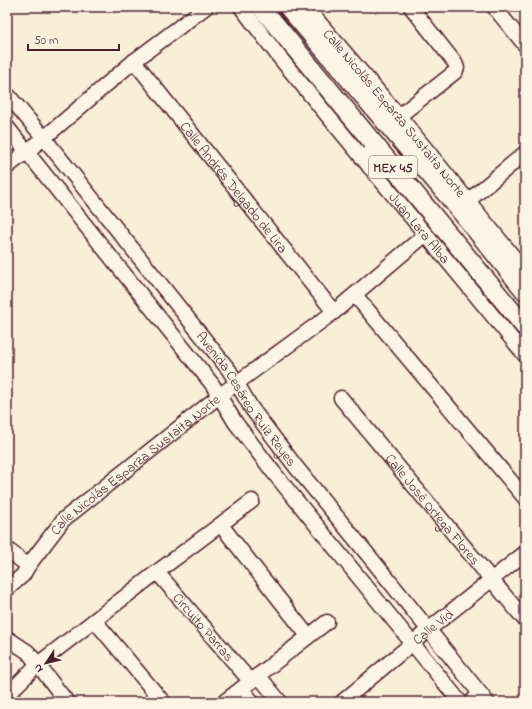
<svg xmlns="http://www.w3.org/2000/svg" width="532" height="709" viewBox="0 0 532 709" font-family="'Indie Flower',sans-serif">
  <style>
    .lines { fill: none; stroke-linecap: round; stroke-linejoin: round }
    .minor-casing { stroke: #4a1f2b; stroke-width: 17 }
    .major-casing { stroke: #4a1f2b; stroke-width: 21 }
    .minor { stroke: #fcf5e5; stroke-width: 14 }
    .major { stroke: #fcf5e5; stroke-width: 18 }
    .labels { text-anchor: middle; stroke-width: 3; stroke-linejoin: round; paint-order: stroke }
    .shield { fill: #fcf5e5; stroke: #7f5f63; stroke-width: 1 }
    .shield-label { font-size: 13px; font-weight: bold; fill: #4a1f2b }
    .street-label { font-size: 14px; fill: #4a1f2b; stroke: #fcf5e5 }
  </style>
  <rect width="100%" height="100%" fill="#f9eed7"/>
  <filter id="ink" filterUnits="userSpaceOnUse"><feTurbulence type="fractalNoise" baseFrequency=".025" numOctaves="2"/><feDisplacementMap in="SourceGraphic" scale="8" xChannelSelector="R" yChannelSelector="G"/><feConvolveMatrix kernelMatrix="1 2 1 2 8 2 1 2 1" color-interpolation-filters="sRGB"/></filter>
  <g filter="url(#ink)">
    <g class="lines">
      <!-- minor casing -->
      <g class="minor-casing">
        <g id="minor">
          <path id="s1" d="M 241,7 L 280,58 L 525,355"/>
          <path id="s2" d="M 306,7 L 399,116 L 525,271"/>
          <path d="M 494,7 L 525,45"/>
          <path id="s3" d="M 134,61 L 334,312"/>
          <path id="s4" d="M 7,94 L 44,138 L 229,370 L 252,409 L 296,467 L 369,556 L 487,702"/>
          <path d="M 399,116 L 455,72 L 457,68 L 455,63 L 411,7"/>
          <path d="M 7,127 L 212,384 L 235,422 L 274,473 L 460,702"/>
          <path d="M 7,167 L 44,138 L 134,61 L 206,7"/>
          <path d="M 468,201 L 525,153"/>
          <path d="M 355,295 L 525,498"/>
          <path id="s5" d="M 341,398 L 525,620"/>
          <path d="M 221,525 L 308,636"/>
          <path d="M 7,549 L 28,566"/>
          <path id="s6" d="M 157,572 L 251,682"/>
          <path id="s7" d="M 7,589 L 23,575 L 28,566 L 63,520 L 219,396 L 334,312 L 426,234"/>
          <path d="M 95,621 L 163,702"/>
          <path d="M 7,638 L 28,652 L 67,702"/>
          <path d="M 258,675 L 280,702"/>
          <path d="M 242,689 L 252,702"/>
          <path d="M 7,695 L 38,664 L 157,572 L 252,501"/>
          <path d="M 224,702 L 327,622"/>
          <path id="s8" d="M 342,702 L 428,630 L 525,553"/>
          <path d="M 471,702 L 480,694"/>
        </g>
      </g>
      <!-- major casing -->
      <g class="major-casing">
        <g id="major">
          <path d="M 261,7 L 525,327"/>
          <path d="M 288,7 L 459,209 L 525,291"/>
          <path d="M 371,166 L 374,144"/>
        </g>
      </g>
      <!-- minor -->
      <use href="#minor" class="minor"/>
      <!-- major -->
      <use href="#major" class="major"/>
    </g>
  </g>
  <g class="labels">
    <!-- shield labels -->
    <rect class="shield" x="369" y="156" width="48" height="22" rx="3"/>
    <g class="shield-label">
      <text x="393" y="172">MEX 45</text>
    </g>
    <!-- street labels -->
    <g class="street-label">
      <text dy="5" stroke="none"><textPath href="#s2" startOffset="138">Calle Nicolás Esparza Sustaita Norte</textPath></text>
      <text dy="5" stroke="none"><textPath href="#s3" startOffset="161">Calle Andrés Delgado de Lira</textPath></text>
      <text dy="5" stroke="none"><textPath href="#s1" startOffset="284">Juan Lara Alba</textPath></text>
      <text dy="5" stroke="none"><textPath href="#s4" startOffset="388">Avenida Cesáreo Ruiz Reyes</textPath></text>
      <text dy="5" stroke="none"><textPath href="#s7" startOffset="180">Calle Nicolás Esparza Sustaita Norte</textPath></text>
      <text dy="5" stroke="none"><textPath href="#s5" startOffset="144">Calle José Ortega Flores</textPath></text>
      <text dy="5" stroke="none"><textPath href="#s8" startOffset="118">Calle Vid</textPath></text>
      <text dy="5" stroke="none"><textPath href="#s6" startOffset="72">Circuito Parras</textPath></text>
    </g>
  </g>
  <!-- margin -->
  <rect width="532" height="709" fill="none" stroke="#fcf5e5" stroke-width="24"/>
  <rect x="12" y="12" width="508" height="685" fill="none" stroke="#4a1f2b" stroke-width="1.5" filter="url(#ink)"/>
  <!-- north arrow -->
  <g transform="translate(46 663) rotate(235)" stroke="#fcf5e5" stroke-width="3" paint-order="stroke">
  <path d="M0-3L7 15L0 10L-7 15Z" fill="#4a1f2b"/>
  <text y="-6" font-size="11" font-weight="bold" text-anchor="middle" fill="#4a1f2b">N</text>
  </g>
  <!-- scale -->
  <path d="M28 44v6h91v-6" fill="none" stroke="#4a1f2b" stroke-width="2"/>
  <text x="34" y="44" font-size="12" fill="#4a1f2b" stroke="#fcf5e5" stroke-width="3" paint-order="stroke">50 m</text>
</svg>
